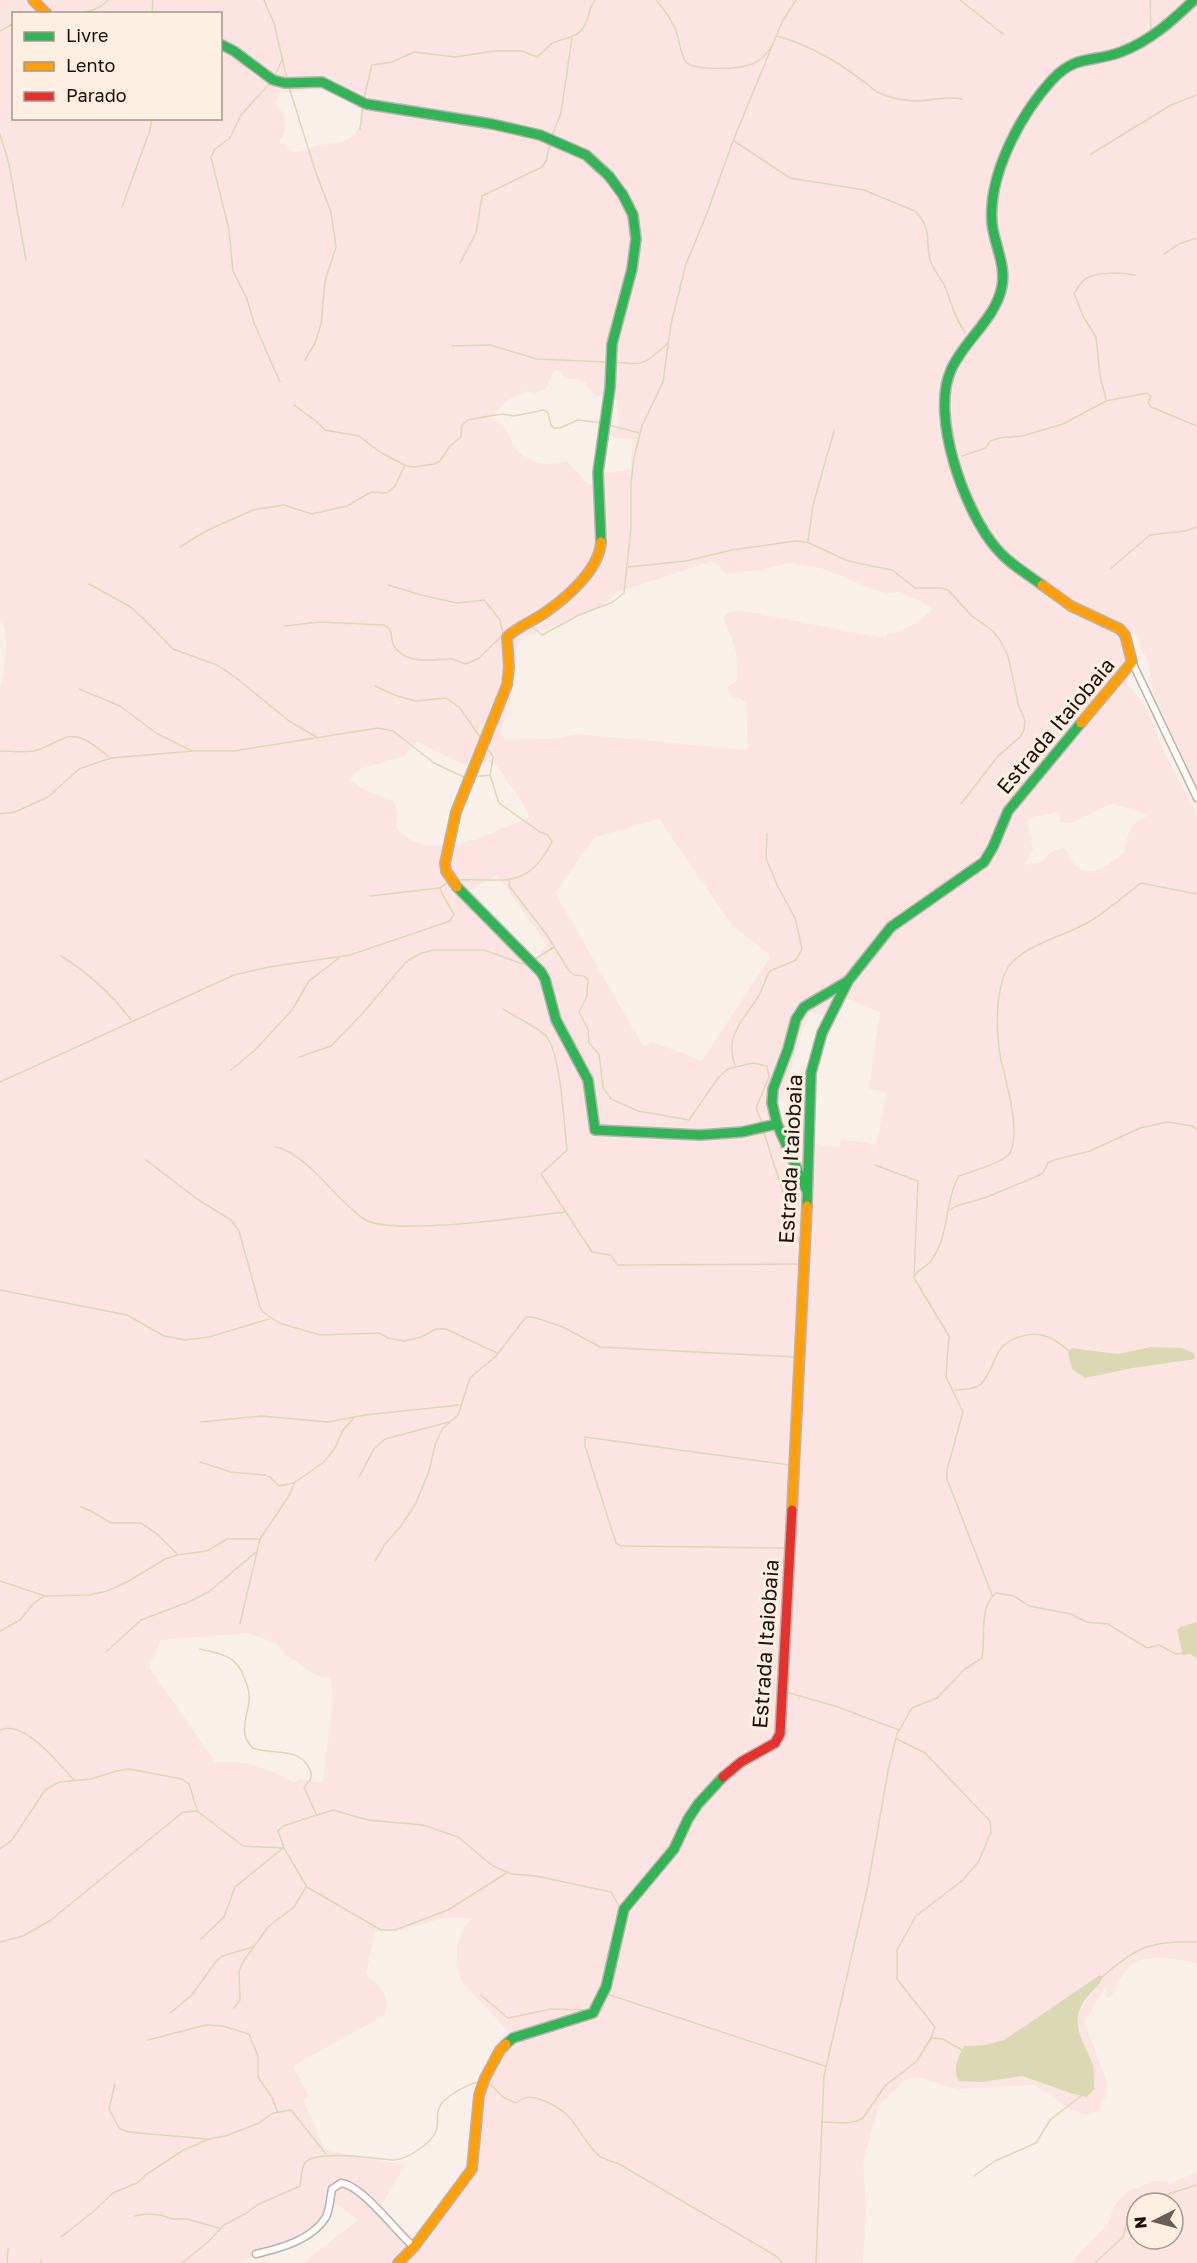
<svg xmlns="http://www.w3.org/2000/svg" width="1197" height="2263" viewBox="0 0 1197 2263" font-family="'Golos Text',sans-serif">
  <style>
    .green { fill: #fbe4e2; fill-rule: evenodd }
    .water { fill: #dbd9b4 }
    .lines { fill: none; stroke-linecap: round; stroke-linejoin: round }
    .stream { stroke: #dbd9b4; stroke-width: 1.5 }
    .street-casing { stroke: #bab2ac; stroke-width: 9 }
    .fast-casing { stroke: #bab2ac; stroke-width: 12 }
    .slow-casing { stroke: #bab2ac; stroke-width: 12 }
    .jam-casing { stroke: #bab2ac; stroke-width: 12 }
    .street { stroke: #fefdfc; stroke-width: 6 }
    .fast { stroke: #30b455; stroke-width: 9 }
    .slow { stroke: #ff9f0a; stroke-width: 9 }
    .jam { stroke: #e5322d; stroke-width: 9 }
    .labels { text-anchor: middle; stroke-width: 6; stroke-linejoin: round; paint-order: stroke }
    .street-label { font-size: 21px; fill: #19110a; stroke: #feefe3 }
  </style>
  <rect width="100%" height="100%" fill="#f8f0e9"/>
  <!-- green -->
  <g class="green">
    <path d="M 0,0 L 1197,0 L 1197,788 L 1153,692 L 1149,663 L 1134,632 L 1126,638 C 1145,663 1128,663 1128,686 C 1149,704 1156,736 1168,760 C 1177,779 1190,796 1197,815 L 1197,1622 L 1180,1627 L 1177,1631 L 1183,1654 L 1190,1654 L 1197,1658 L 1197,1963 C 1178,1959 1147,1953 1130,1966 C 1122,1973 1117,1986 1112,1995 L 1109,1998 L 1106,1995 L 1106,1987 L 1096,2001 L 1085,2023 L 1106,2080 L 1105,2098 L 1098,2110 L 1086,2115 L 1071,2110 L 1035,2085 L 957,2089 L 923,2079 L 908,2078 L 879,2106 L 863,2160 L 866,2212 L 863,2263 L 303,2263 L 358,2220 L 330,2199 C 328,2205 328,2213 325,2218 C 312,2246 263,2249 238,2263 L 0,2263 L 0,687 C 5,670 11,632 0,618 ZM 14,14 L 220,14 L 220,118 L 14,118 ZM 282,89 L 286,93 C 300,92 319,86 332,91 C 340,94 355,102 359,109 C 366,120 357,135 347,140 C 337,145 325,143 315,146 C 305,149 299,154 289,150 L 284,144 L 279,143 C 289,124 288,119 275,103 ZM 559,370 L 565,378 C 591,380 580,379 595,396 L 611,396 L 617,401 L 619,427 L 614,430 L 603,430 L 614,438 L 633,440 L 631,469 L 604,473 L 596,483 L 589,485 L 567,461 C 550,468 524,463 514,446 C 505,431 510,425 490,418 L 507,401 L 526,391 L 535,393 L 545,390 L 554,371 ZM 713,561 L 727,573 L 760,570 L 789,563 L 821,568 L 872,589 L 887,593 L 898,592 L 919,600 L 933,609 C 919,622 907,631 888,633 L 886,639 L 761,614 L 738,611 L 729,612 L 724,617 C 725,625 728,629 731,636 C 737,650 739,666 737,681 L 728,687 L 732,697 L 740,698 L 746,703 L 748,750 L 577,734 L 550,739 L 505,740 L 501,733 L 512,694 L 513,661 L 519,642 L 529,635 L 591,611 L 605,604 L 617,592 ZM 418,742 L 472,768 L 486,761 L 495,763 L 523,804 L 529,817 C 520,823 509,825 499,830 C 465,844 425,859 396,828 L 397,813 L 393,800 L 365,791 L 350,779 L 360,769 L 404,756 ZM 1113,804 L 1151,815 C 1129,821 1129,832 1124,852 C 1112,862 1094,879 1077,867 C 1071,863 1070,853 1063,848 L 1054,850 L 1041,862 L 1024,865 L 1033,850 L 1027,822 L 1031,818 L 1057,812 L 1060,815 L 1060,822 C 1075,828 1096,807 1113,804 ZM 659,819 L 732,925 L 771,956 L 702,1061 L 653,1042 L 643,1046 L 555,893 L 595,837 ZM 497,874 L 547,945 L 533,962 L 459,897 ZM 846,999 L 880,1012 L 869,1089 L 887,1092 L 876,1145 L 841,1139 L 839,1147 L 816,1144 L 816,1134 L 808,1133 L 808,1125 L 774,1121 L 809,1012 L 836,1018 ZM 1150,1347 L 1182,1348 L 1194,1353 L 1196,1358 L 1133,1368 L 1085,1378 L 1100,1351 L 1118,1354 ZM 248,1633 L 276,1643 L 286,1655 L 311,1672 L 323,1677 L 331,1677 L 333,1700 L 323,1783 L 300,1779 L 294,1783 C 265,1767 250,1760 215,1762 L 149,1667 L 161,1640 ZM 443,1918 L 472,1918 L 464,1928 L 457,1946 L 457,1964 L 462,1982 L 511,2034 L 477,2088 L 473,2168 L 416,2242 L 381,2206 L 405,2165 L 325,2150 L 303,2100 L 308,2096 L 293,2066 L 383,2016 C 393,1997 380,1986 366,1974 L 375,1932 L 402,1930 ZM 1100,1975 C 1099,1994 1079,2000 1077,2024 C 1075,2036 1086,2043 1087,2054 C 1089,2068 1087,2083 1087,2096 L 1073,2094 L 1022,2076 L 970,2082 L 964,2046 L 985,2045 L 1004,2040 Z"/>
    <path d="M 1197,2172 L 1197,2263 L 1071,2263 L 1109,2223 L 1113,2209 L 1120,2198 L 1129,2191 L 1154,2181 L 1172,2183 ZM 1137,2203 L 1173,2203 L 1173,2239 L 1137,2239 Z"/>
  </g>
  <!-- water -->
  <g class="water">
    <path d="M 1150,1347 L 1182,1348 L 1194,1353 L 1196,1359 L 1133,1368 L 1085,1378 L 1072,1369 L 1068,1353 L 1071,1348 L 1118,1354 Z"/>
    <path d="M 1197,1622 L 1197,1658 L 1190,1654 L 1183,1655 L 1177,1630 L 1180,1627 Z"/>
    <path d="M 1100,1975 L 1103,1977 C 1098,1988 1088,1994 1083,2003 C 1069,2028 1086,2043 1093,2066 C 1095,2073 1094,2082 1094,2089 L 1087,2097 L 1073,2094 L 1022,2076 L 983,2082 L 959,2081 C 952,2071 958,2056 964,2046 L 985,2045 L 1004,2040 Z"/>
  </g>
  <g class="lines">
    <!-- stream -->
    <g class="stream">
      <path d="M 264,0 L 274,23 L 287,79"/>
      <path d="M 656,0 C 664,10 672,19 676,31 C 680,41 680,54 686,62 C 694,71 737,69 749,65 C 760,62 766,54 773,45"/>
      <path d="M 960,0 L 1003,34"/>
      <path d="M 1150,0 L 1151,31"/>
      <path d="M 58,14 C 76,12 95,15 108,0"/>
      <path d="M 152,14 L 153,0"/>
      <path d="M 0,31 L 14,23"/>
      <path d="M 777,36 C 816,47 846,67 877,92 C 890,98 905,101 919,101 C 934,100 946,96 962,99"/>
      <path d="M 275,75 L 282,60"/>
      <path d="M 269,84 L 241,115 L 230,138 L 215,149 L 211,157 L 229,230 L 233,271 L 247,299 L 254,323 L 280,382"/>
      <path d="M 289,87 L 316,173 L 331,212 L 336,247 L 325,281 L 321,324 L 315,343 L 305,360"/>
      <path d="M 364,98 L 372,65 L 392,62 L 414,52 L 455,57 L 494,51 L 522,51 L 537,57 C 543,53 546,48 551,44 C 562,37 580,40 586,22 C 590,13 589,8 595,0"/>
      <path d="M 360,129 L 363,106"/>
      <path d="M 0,134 L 9,164 L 26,260"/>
      <path d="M 552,136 L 561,113 L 572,38"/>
      <path d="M 734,141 L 790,178 L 864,190 L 915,211 C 933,229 925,239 930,260 C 933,270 942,279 946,289 C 952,306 955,317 965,333"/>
      <path d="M 1091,154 L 1171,105 L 1197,95"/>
      <path d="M 122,207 L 150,130 L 152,118"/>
      <path d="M 1164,254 L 1179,244 L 1197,238"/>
      <path d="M 460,263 L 476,233 L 482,196 L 542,167 L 546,161 L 550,144"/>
      <path d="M 452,346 L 490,345 L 537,359 L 606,362"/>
      <path d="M 614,362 C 646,366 644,364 668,343"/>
      <path d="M 1106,399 L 1100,376 L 1096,337 L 1083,316 L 1074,293 C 1078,288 1081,281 1087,278 C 1098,271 1123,273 1135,275"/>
      <path d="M 294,405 L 317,422 L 325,430 L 359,436 L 380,452 L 406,466 L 414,467 L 434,464 L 440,461 L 450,446 L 461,437 L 462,425 L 468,420 L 489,416 L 503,414 L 514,416 L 544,410 L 548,413 L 551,425 L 554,428 L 560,428 L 578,420 L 602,423"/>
      <path d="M 609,425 L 639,433"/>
      <path d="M 962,456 L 986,448 L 990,441 L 999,438 L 1022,436 L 1063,424 L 1106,401 L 1147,393 L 1151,396 L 1148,403 L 1151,407 L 1197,426"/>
      <path d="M 808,541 L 813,505 L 834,431"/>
      <path d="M 180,547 L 206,531 L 253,510 L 284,505 L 312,514 L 347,506 L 371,492 L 387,493 L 395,486 L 404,467"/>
      <path d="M 628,567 L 686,561 L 732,550 L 795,541 L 807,542 L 848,561 L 892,570 L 915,588 L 942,588 L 948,590 L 972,616 L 993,631 L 1000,640 L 1008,656 L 1019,707 L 1025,720 L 1024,730 L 1020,737 L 998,756 L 961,804"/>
      <path d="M 1110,569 L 1150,535 L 1185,531 L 1197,527"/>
      <path d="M 89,584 L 129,606 L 143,618 L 173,649 L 217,665 L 235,677 L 289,721 L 318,738"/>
      <path d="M 388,585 L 421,595 L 457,603 L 484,600 L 500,620 L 503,633"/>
      <path d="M 285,626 L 319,622 L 384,625 C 396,631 388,640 396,649 C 411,666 435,658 452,659 C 457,660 461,663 466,664 L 479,658 L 505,633"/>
      <path d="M 531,626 L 542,635 L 579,615 L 613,602 L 624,593 L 631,527 L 631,483 L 634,458 L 642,426 L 663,382 L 671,324 L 686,264 L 706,216 L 733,141 L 782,22 L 796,0"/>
      <path d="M 375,686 L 397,696 L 416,701 L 446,698 L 460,708 L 482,740"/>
      <path d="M 79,689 L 120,706 L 156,733 L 192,751"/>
      <path d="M 0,751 C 11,751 23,753 33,751 C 46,749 56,740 68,737 C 82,733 99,749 109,757"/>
      <path d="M 473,777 L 490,775"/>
      <path d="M 0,814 L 15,812 L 48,797 L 79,769 L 111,758 L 193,751 L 234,751 L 378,728 L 393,731 L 434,763 L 466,778"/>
      <path d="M 456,880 C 503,877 525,893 552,842 L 548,835 L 540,832 L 499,803 L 490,775 L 493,757 L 486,746"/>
      <path d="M 510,881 L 509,886 L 547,935 L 569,971 L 574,975 L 584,976 L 588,980 L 587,996 L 579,1012 L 588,1029 L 589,1043 L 599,1054 L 603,1087 L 611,1099 L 638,1111 L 689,1120 L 718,1078 L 728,1069 L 753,1063 L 767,1066 L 769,1077 L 756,1108 L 762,1122"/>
      <path d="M 370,896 L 440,888 L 448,882"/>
      <path d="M 61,956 C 90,974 111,993 131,1020"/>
      <path d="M 535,959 L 554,947"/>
      <path d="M 503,1009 C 516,1018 534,1024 546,1036 C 561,1053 564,1125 567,1150 L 541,1174 L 592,1252 L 610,1255 L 618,1265 L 800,1264"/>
      <path d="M 299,1057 L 331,1046 L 362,1014 L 406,962 L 419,954 L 434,950 L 484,950 L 523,964 L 529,963"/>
      <path d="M 735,1065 C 724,1035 744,1020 758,997 C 763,989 765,979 770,971 L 796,960 L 802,949 L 795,918 L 777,885 L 766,858 L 767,834"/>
      <path d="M 231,1070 L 255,1050 L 292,1010 L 309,981 L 340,957"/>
      <path d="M 0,1082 L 234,975 L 269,967 L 350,955 L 450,921 L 454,914 L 442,894 L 440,888"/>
      <path d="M 763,1130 L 800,1245 L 793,1389"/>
      <path d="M 276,1147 C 308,1154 335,1200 364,1219 C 391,1237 528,1216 565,1212"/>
      <path d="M 146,1160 L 200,1201 L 231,1220 L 239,1231 L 260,1307 L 263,1312 L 279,1323 L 320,1335 L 379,1333 L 388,1338 L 404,1341 L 421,1337 L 436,1329 L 446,1329 L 497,1353"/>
      <path d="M 875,1165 L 918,1181 L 914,1278 L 949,1336 L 946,1377 L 963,1412 L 947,1470 L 947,1479 L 992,1595"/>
      <path d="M 950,1210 L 956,1206 L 987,1197 L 1033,1178 L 1043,1173 L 1048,1163 L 1054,1160 L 1090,1151 L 1140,1128 L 1167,1122 L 1192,1126 L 1197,1129"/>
      <path d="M 915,1275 C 919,1269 926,1267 930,1262 C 950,1237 944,1202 959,1176 C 972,1171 996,1165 1006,1157 C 1025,1143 1005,1079 1001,1060 C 996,1035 995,992 1007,969 C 1020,946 1065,936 1089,922 C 1107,911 1124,896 1141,883 L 1197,894"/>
      <path d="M 0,1290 L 127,1315 L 164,1336 L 185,1340 L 209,1337 L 269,1319"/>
      <path d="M 955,1390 C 963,1389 975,1390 981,1384 C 990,1375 993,1361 999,1351 C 1007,1338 1031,1331 1045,1336 C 1054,1338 1062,1345 1069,1351"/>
      <path d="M 201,1422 L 261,1416 L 328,1422 L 365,1415 L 459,1405"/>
      <path d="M 200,1462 L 231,1472 L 264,1475 L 270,1477 L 279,1486 L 294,1483 L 324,1462 L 335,1448 L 343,1430 L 354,1418"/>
      <path d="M 359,1477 L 374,1449 L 385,1439 L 449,1422"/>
      <path d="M 81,1507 L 91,1511 L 111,1523 L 141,1523 L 157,1534 L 177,1554"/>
      <path d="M 786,1548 L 621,1546 L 616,1543 L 585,1446 L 585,1437 L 790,1465"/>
      <path d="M 375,1561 L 385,1544 L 401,1526 L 416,1503 L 429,1471 L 436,1442 L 443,1428 L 458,1415 L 470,1378 L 496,1356 L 526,1317 L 533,1317 L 563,1327 L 600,1347 L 794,1357"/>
      <path d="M 0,1581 L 45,1596 L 89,1595 L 107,1591 L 129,1581 L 165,1559 L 177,1555 L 207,1551 L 227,1539 L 260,1539"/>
      <path d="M 240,1624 L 260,1539 L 289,1496 L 294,1484"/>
      <path d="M 0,1631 L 20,1620 L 34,1603 L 44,1596"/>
      <path d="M 199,1649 C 219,1653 236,1655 244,1677 C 247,1684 250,1692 249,1700 C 248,1718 237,1733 253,1748 C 272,1755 296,1747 308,1766 C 314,1776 311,1780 304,1787 L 316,1814"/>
      <path d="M 106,1652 L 141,1620 L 191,1601 L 210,1591 L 256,1552"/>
      <path d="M 786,1692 L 838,1707 L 899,1730"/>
      <path d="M 0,1730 C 24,1719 59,1764 74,1780"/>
      <path d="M 0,1849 L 12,1840 L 45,1790 L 59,1782 L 91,1779 L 117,1771 L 129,1769 L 182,1779 L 189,1784 L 197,1810"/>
      <path d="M 508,1872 L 448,1910 L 395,1930 L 381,1930 L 307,1887 L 284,1848 L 278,1831 L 283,1826 L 333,1810 L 368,1820 L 423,1825 L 458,1837 L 493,1866 L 512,1874 L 536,1876 L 611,1892 L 619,1906 L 615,1927"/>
      <path d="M 201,1939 L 224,1917 L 235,1887 L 283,1848"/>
      <path d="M 0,1942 L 23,1936 L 51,1920 L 183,1812 L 197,1811 L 243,1846 L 283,1848"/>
      <path d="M 1101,1978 C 1135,1948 1150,1940 1197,1942"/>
      <path d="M 607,1994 L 825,2066"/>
      <path d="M 481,1995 L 508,2018 L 551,2009 L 588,2010"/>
      <path d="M 234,2008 L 240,2000 L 239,1971 L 244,1960 L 269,1926 L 294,1907 L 306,1887"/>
      <path d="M 170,2013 L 191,1996 L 215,1963 L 222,1956 L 253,1947"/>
      <path d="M 931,2038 L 943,2039 L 962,2050"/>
      <path d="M 148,2040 L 206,2025 L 223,2026 L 249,2034 L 258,2056 L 258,2077 L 273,2099 L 277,2111"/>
      <path d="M 489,2083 L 503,2097 L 516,2103 C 526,2096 531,2096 542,2100 C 578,2114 574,2131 598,2155 C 603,2160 613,2161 619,2164 L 776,2256 L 783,2263"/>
      <path d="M 115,2084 L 109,2109 L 119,2128 L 128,2132 L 208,2139"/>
      <path d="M 821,2122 L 846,2123 L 857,2121 L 863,2118 L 885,2086 L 917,2061 L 931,2038 L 935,2027 L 897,1979 L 897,1950 L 916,1916 L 963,1880 L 979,1861 L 991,1832 L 990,1821 L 925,1753 L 897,1739"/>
      <path d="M 974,2176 L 995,2161 L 1036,2143 L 1050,2120 L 1081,2096"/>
      <path d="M 1154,2203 L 1171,2193 L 1197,2185"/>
      <path d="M 134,2216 L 146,2214 L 160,2215 L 173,2219 L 187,2219 L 219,2228"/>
      <path d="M 61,2237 L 94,2211 L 113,2193 L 137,2183 L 147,2174 L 182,2151 L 209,2139 L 225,2136 L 257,2124 L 273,2113 L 291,2110 L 326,2154"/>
      <path d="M 7,2263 L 8,2248"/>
      <path d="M 40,2263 L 42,2260"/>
      <path d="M 182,2263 L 208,2242 L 224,2225 L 245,2214 L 259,2204 L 300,2186 C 301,2180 301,2169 305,2163 C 315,2149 377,2159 394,2160 C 407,2159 431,2144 436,2131 C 439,2124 436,2115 439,2108 C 443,2097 468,2084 478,2082"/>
      <path d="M 816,2263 L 824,2076 L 868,1885 L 888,1771 L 897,1734 L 912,1708 L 937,1698 L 965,1669 L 982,1658 C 986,1638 978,1607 996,1593 L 1014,1596 L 1029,1606 L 1071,1614 L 1086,1622 L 1108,1624 L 1147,1648 L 1159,1645 L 1176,1654 L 1185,1653"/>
      <path d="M 1095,2263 L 1123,2237 L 1127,2222 L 1137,2214"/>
    </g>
    <!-- street casing -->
    <g class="street-casing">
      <g id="street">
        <path d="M 1132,662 L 1197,798"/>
        <path d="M 256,2254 C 281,2248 312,2240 326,2217 C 330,2209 330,2198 332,2189 L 341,2183 C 362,2185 396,2232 414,2247"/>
      </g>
    </g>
    <!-- fast casing -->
    <g class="fast-casing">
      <g id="fast">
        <path d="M 220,44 L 234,51 L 273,80 L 285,83 L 322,82 L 366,104 L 492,124 L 540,135 L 586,155 L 609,176 L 623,195 L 633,215 L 636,239 L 632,269 L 612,344 L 610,388 L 598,472 L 601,542"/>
        <path d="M 1042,585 C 1026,573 1008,563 996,548 C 965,512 930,416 951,370 C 964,340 996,319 1002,286 C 1006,264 994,244 992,223 C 988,175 1020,115 1052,80 C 1076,54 1092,63 1121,52 C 1150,41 1172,21 1194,0"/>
        <path d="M 457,887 L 541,972 L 545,979 L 556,1020 L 588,1080 L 595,1130 L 700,1135 L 742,1132 L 777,1124"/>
        <path d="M 806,1189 L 777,1124 L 772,1103 L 773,1089 L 788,1049 L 796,1019 L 804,1007 L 848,981"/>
        <path d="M 807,1206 L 811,1073 L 822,1033 L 848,981 L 891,927 L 984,862 L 993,847 L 1008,811 L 1081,723"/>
        <path d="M 506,2044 L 513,2038 L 593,2013 L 606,1987 L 624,1909 L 674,1849 L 688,1819 L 698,1804 L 723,1777"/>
      </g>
    </g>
    <!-- slow casing -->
    <g class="slow-casing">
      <g id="slow">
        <path d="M 33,0 L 47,14"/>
        <path d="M 1042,585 L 1071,606 L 1120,629 L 1125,635 L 1132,662 L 1081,723"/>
        <path d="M 457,887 L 446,871 L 445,863 L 456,812 L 507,685 L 509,667 L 507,637 C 517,627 531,622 543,614 C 565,599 599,571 601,542"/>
        <path d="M 792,1510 L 807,1206"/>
        <path d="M 398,2263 L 414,2247 L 472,2169 L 479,2095 L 485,2078 L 500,2050 L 506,2044"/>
      </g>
    </g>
    <!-- jam casing -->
    <g class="jam-casing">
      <path id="jam" d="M 723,1777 L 741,1762 L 775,1743 L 780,1734 L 792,1510"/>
    </g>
    <!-- street -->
    <use href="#street" class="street"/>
    <!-- fast -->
    <use href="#fast" class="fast"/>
    <!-- slow -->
    <use href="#slow" class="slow"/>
    <!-- jam -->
    <use href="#jam" class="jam"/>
  </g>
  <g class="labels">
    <!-- street labels -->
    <g class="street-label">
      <text transform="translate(1056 726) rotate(-50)" y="7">Estrada Itaiobaia</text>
      <text transform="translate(791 1159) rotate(-87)" y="7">Estrada Itaiobaia</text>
      <text transform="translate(766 1644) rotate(-86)" y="7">Estrada Itaiobaia</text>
    </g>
  </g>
  <!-- legend -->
  <rect x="12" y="12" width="210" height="108" fill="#feefe3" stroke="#a2968c" stroke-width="1.5"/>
  <rect x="24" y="32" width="30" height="9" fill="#30b455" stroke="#a2968c" stroke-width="1.5"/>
  <text x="66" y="42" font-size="18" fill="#19110a">Livre</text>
  <rect x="24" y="62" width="30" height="9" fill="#ff9f0a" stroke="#a2968c" stroke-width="1.5"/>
  <text x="66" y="72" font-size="18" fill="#19110a">Lento</text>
  <rect x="24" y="92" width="30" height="9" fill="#e5322d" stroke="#a2968c" stroke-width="1.5"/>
  <text x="66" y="102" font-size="18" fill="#19110a">Parado</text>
  <!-- north arrow -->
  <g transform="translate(1155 2221) rotate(264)"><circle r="28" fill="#feefe3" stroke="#a2968c" stroke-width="1.5"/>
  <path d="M0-4.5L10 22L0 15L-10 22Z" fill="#675f58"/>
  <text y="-9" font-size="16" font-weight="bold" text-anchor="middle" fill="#19110a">N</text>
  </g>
</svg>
